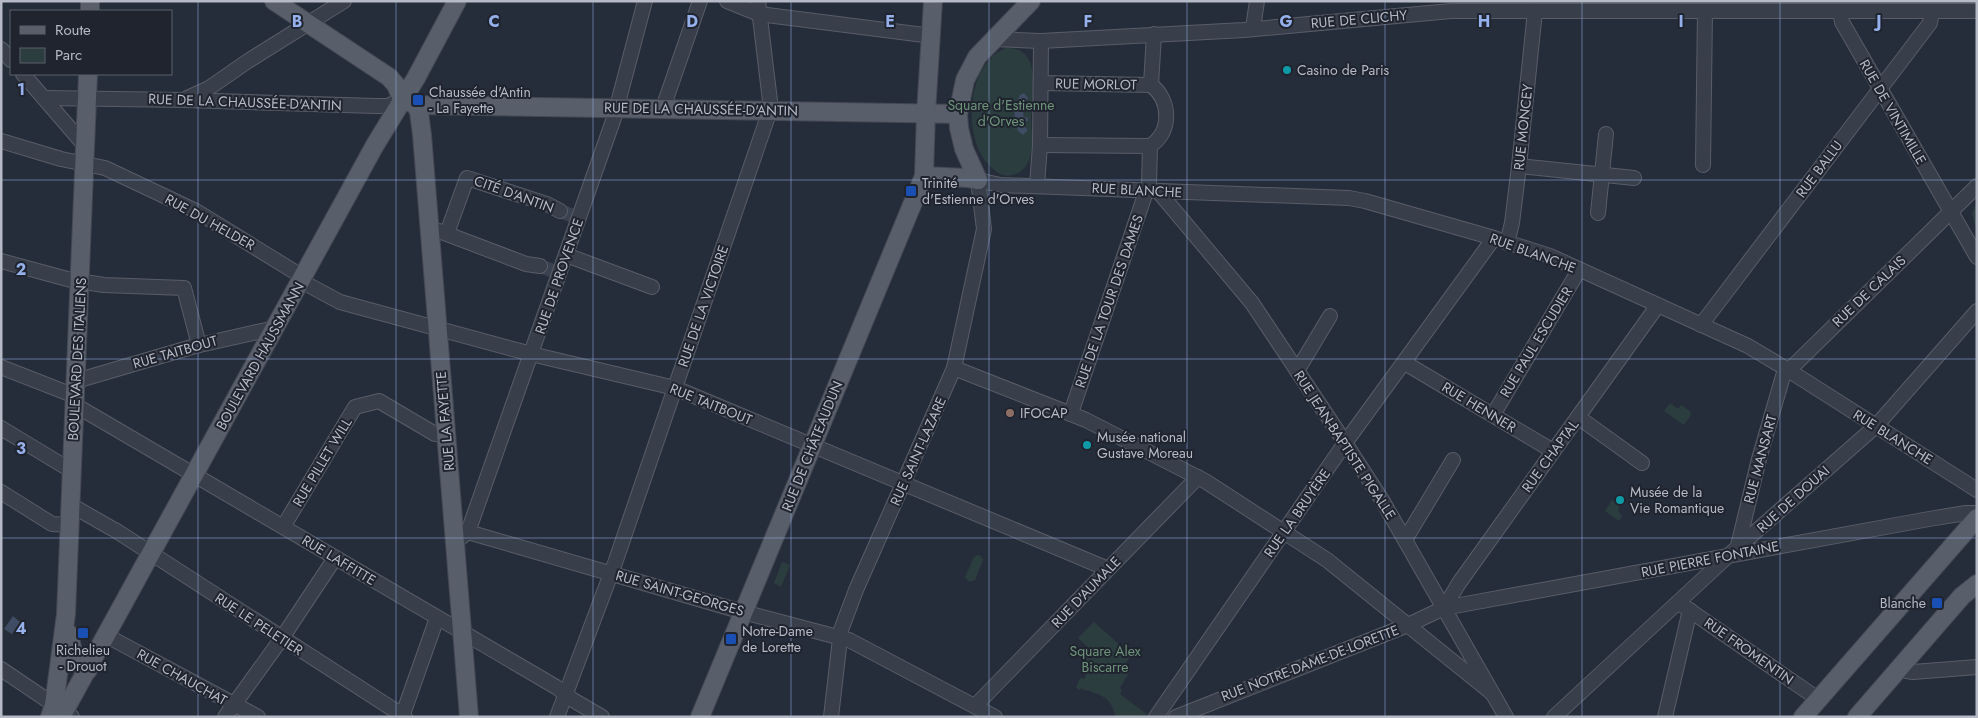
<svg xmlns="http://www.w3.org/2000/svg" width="1978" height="718" viewBox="0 0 1978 718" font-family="Jost,sans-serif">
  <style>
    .green { fill: #2c3d3f }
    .water { fill: #3f4c63 }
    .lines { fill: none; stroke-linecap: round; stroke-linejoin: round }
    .minor-tunnel { stroke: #3b424f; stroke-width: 14; stroke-dasharray: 14 7; stroke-linecap: butt }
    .minor-casing { stroke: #585d68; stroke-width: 16 }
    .major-casing { stroke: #434853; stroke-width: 20 }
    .minor { stroke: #393f4a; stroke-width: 14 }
    .major { stroke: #585e6a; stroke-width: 18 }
    .grid { fill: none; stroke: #95b0eb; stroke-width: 1; stroke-opacity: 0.55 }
    .culture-dot { fill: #0f9aa8; stroke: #1f242f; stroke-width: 2 }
    .transit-dot { fill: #1a4fb4; stroke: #1f242f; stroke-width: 2 }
    .education-dot { fill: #8d6e63; stroke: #1f242f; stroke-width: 2 }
    .labels { text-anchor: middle; stroke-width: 4; stroke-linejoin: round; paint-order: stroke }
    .street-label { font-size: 14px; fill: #b5bac6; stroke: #1f242f }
    .poi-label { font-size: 14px; fill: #b5bac6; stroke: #1f242f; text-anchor: start }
    .park-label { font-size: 14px; fill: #6f947a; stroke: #1f242f }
    .grid-label { font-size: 16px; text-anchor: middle; font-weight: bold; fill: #95b0eb; stroke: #1f242f; stroke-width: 4; stroke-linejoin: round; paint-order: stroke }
  </style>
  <rect width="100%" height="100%" fill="#262d3a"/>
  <!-- green -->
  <g class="green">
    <path d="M 1006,48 C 1045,46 1031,103 1031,120 C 1032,137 1037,169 1012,175 C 1003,178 995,171 989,165 C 962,138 966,63 1006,48 Z"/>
    <path d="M 1977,203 L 1977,233 L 1972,213 Z"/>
    <path d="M 1670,403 L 1678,409 L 1681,405 L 1690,411 L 1691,415 L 1684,425 L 1664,411 Z"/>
    <path d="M 1612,500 L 1620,505 L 1618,511 L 1622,516 L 1619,521 L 1605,511 Z"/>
    <path d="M 977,555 L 981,556 L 983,560 L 975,580 L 969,582 L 965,577 L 974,557 Z"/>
    <path d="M 782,562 L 790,565 L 781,587 L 774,583 Z"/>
    <path d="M 1094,622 L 1131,655 L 1126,663 L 1131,669 L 1120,688 L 1122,690 L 1120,694 L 1149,716 L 1116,717 C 1110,697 1106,698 1088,690 L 1087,691 L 1081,688 L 1080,690 L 1076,688 L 1080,678 L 1085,679 L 1087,668 L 1083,667 L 1086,650 L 1088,647 L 1078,638 Z"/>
  </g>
  <!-- water -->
  <g class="water">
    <path d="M 1024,93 L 1028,98 L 1024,105 L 1028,107 L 1028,110 L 1024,111 L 1023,114 L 1024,117 L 1028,118 L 1028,121 L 1024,122 L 1023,125 L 1028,130 L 1023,135 L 1018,131 C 1013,117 1013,108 1020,95 Z"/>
    <path d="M 13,616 L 20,622 L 12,634 L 4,629 Z"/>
  </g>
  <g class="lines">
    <!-- minor-tunnel -->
    <g class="minor-tunnel">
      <path d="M 560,211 L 573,216"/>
      <path d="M 540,266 L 553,271"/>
    </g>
    <!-- minor casing -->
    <g class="minor-casing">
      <g id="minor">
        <path d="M 727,1 L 759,14 L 932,36"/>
        <path d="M 1840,11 L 1842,22 L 1977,257"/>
        <path d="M 1253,28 L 1257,1"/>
        <path d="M 994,39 L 1041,41 L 1244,30 L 1451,11 L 1977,11"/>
        <path d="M 1,49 L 11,60"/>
        <path d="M 23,74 L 86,147"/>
        <path d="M 1041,83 L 1151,85"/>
        <path d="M 44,98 L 184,100 L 376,106 L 388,106 L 402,99"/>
        <path d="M 187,98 L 209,88 L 248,61 L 344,1"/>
        <path d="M 663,108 L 700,1"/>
        <path d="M 1,141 L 61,159 L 105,168 L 196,211 L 303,277"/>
        <path d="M 1040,145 L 1150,146"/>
        <path d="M 1703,165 L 1705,11"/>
        <path d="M 1519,166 L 1634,178"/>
        <path d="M 1037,185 L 1040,145 L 1041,41"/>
        <path d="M 1158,191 L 1252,303 L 1340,435 L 1382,500 L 1506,717"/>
        <path d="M 1598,213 L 1606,134"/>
        <path d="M 439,231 L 526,264 L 540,266"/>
        <path d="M 447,233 L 467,178 L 547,204 L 560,211"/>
        <path d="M 1507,243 L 1512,223 L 1519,166 L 1535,11"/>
        <path d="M 566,255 L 652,287"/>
        <path d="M 1,261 L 71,280 L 104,285 L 184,288 L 199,345"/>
        <path d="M 301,281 L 340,302 L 531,354 L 675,388 L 1108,569"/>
        <path d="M 1701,325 L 1930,23 L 1932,11"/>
        <path d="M 1405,363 L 1553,451"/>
        <path d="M 1,367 L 75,396"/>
        <path d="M 954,368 L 1086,420 L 1205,481 L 1327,560 L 1492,693"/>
        <path d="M 1297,371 L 1330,316"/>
        <path d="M 76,381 L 195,346 L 275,328"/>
        <path d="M 75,405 L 556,687 L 573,700 L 602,717"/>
        <path d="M 1071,413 L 1149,183 L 1150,146 C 1172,132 1171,100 1151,85 L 1154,34"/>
        <path d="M 1493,415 L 1579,270"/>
        <path d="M 1578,417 L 1642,463"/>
        <path d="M 1,428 L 72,471"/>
        <path d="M 1,492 L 52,524 L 70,525"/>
        <path d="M 71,505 L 111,528"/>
        <path d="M 283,527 L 355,407 L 379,401 L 435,434 L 445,434"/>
        <path d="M 115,530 L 405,717"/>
        <path d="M 468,532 L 743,612 L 849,640 L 995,717"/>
        <path d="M 1405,540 L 1453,460"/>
        <path d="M 454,543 L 468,532 L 614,118 L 645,1"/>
        <path d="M 1737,550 L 1759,459 L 1783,376 L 1977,186"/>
        <path d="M 1679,603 L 1818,699"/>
        <path d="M 1444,608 L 1459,583 L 1658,305"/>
        <path d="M 107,636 L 258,717"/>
        <path d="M 1901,666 L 1907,671 L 1913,672 L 1977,667"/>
        <path d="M 1,669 L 72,717"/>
        <path d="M 975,706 L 1198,477"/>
        <path d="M 225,717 L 282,638 L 335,558"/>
        <path d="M 402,717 L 437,618"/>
        <path d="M 557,717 L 615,563 L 767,119 L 770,101 L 758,1"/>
        <path d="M 831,717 L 841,630 L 856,590 L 954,368 L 984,229 L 978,180 L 1000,185 L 1349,198 L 1365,201 L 1494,238 L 1550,256 L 1748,346 L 1788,370 L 1977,490"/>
        <path d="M 1156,717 L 1345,443 L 1494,238"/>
        <path d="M 1176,717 L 1408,625 L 1444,608 L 1929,519 L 1966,513 L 1977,513"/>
        <path d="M 1554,717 L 1729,555 L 1876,426 L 1977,311"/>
        <path d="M 1665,717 L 1690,610"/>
      </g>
    </g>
    <!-- major casing -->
    <g class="major-casing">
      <g id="major">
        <path d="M 274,1 L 389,77 L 396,85 L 402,99 L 416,105 L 958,114"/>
        <path d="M 90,11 L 90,1"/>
        <path d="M 416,105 L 419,112 L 422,135 L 469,717"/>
        <path d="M 924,176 L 967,178 L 978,180"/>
        <path d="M 978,180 L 964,149 L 959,128 L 958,114 L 965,80 L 977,57 L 1031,1"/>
        <path d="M 69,634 L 75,661 L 88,670"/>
        <path d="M 50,717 L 54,705 L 66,614 L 88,74"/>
        <path d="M 61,717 L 375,145 L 416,78 L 457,1"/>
        <path d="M 700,717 L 924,176 L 926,113 L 933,1"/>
        <path d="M 1803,717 L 1977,518"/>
        <path d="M 1857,717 L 1962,596 L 1977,584"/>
      </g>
    </g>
    <!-- minor -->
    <use href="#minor" class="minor"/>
    <!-- major -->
    <use href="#major" class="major"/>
  </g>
  <!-- grid -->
  <path class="grid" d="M 198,1 L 198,717M 396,1 L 396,717M 593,1 L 593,717M 791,1 L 791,717M 989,1 L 989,717M 1187,1 L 1187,717M 1385,1 L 1385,717M 1582,1 L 1582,717M 1780,1 L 1780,717M 1,180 L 1977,180M 1,359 L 1977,359M 1,538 L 1977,538"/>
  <!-- markers -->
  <g class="culture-dot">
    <circle cx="1287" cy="70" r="5"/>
    <circle cx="1087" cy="445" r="5"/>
    <circle cx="1620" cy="500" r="5"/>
  </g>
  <g class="transit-dot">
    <rect x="412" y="94" width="12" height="12" rx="2.5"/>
    <rect x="905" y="185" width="12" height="12" rx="2.5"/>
    <rect x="1931" y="597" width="12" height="12" rx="2.5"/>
    <rect x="77" y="627" width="12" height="12" rx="2.5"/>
    <rect x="725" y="633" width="12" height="12" rx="2.5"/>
  </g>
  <circle class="education-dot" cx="1010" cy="413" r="5"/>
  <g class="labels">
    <!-- street labels -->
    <g class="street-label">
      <text transform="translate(1359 19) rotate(-5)" y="5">RUE DE CLICHY</text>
      <text transform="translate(1096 84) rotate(1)" y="5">RUE MORLOT</text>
      <text transform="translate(245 102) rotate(2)" y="5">RUE DE LA CHAUSSÉE-D'ANTIN</text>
      <text transform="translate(701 109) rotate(1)" y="5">RUE DE LA CHAUSSÉE-D'ANTIN</text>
      <text transform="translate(1893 112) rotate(60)" y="5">RUE DE VINTIMILLE</text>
      <text transform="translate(1523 127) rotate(-84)" y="5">RUE MONCEY</text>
      <text transform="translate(1819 169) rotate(-53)" y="5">RUE BALLU</text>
      <text transform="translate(1137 190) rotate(3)" y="5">RUE BLANCHE</text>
      <text transform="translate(514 194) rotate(20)" y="5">CITÉ D'ANTIN</text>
      <text transform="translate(210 222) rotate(29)" y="5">RUE DU HELDER</text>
      <text transform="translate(1533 253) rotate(20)" y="5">RUE BLANCHE</text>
      <text transform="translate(559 276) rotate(-71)" y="5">RUE DE PROVENCE</text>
      <text transform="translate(1869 291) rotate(-44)" y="5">RUE DE CALAIS</text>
      <text transform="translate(1109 301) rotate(-71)" y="5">RUE DE LA TOUR DES DAMES</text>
      <text transform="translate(703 306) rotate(-71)" y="5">RUE DE LA VICTOIRE</text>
      <text transform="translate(1536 342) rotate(-59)" y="5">RUE PAUL ESCUDIER</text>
      <text transform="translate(175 352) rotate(-16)" y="5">RUE TAITBOUT</text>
      <text transform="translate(260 356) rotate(-61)" y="5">BOULEVARD HAUSSMANN</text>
      <text transform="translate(77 359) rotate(-87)" y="5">BOULEVARD DES ITALIENS</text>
      <text transform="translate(711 404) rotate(22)" y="5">RUE TAITBOUT</text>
      <text transform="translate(1479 407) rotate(31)" y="5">RUE HENNER</text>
      <text transform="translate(445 421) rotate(-95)" y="5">RUE LA FAYETTE</text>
      <text transform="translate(1893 437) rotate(32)" y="5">RUE BLANCHE</text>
      <text transform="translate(1345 445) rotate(57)" y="5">RUE JEAN-BAPTISTE PIGALLE</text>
      <text transform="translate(812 446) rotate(-68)" y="5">RUE DE CHÂTEAUDUN</text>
      <text transform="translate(918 451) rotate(-66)" y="5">RUE SAINT-LAZARE</text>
      <text transform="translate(1550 456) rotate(-54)" y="5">RUE CHAPTAL</text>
      <text transform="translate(1760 459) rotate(-75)" y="5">RUE MANSART</text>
      <text transform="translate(322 462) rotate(-59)" y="5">RUE PILLET WILL</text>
      <text transform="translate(1793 499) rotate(-42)" y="5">RUE DE DOUAI</text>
      <text transform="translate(1297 513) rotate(-55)" y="5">RUE LA BRUYÈRE</text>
      <text transform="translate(1710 559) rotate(-11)" y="5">RUE PIERRE FONTAINE</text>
      <text transform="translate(339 560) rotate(31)" y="5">RUE LAFFITTE</text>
      <text transform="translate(1086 592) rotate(-46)" y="5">RUE D'AUMALE</text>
      <text transform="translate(680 593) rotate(16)" y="5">RUE SAINT-GEORGES</text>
      <text transform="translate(259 624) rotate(33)" y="5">RUE LE PELETIER</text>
      <text transform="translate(1749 651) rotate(35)" y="5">RUE FROMENTIN</text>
      <text transform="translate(1310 663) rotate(-21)" y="5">RUE NOTRE-DAME-DE-LORETTE</text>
      <text transform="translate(182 677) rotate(29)" y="5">RUE CHAUCHAT</text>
    </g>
    <!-- poi labels -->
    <g class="poi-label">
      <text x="1297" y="75">Casino de Paris</text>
      <text x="429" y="97">Chaussée d'Antin<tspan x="429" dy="16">- La Fayette</tspan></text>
      <text x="922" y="188">Trinité<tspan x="922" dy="16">d'Estienne d'Orves</tspan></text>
      <text x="1020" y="418">IFOCAP</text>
      <text x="1097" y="442">Musée national<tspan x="1097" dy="16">Gustave Moreau</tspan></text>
      <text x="1630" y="497">Musée de la<tspan x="1630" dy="16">Vie Romantique</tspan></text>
      <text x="1926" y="608" text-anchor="end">Blanche</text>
      <text x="742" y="636">Notre-Dame<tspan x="742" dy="16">de Lorette</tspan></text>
      <text x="83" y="655" text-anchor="middle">Richelieu<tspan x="83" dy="16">- Drouot</tspan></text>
    </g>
    <!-- park labels -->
    <g class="park-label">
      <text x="1001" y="110">Square d'Estienne<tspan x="1001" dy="16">d'Orves</tspan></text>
      <text x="1105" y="656">Square Alex<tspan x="1105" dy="16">Biscarre</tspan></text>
    </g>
  </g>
  <g class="grid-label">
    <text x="297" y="27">B</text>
    <text x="494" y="27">C</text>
    <text x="692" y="27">D</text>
    <text x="890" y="27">E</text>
    <text x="1088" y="27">F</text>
    <text x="1286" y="27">G</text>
    <text x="1484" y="27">H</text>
    <text x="1681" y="27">I</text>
    <text x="1879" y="27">J</text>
    <text x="21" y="95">1</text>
    <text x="21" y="275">2</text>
    <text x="21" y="454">3</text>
    <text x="21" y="634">4</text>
  </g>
  <!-- border -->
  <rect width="1978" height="718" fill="none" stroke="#b5bac6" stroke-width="5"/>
  <!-- legend -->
  <rect x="10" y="10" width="162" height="65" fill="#1f242f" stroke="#5b606b"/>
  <rect x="20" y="26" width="25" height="8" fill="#585e6a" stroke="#5b606b"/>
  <text x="55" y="35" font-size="15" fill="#b5bac6">Route</text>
  <rect x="20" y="48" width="25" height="15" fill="#2c3d3f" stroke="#5b606b"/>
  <text x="55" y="60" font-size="15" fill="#b5bac6">Parc</text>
</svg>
